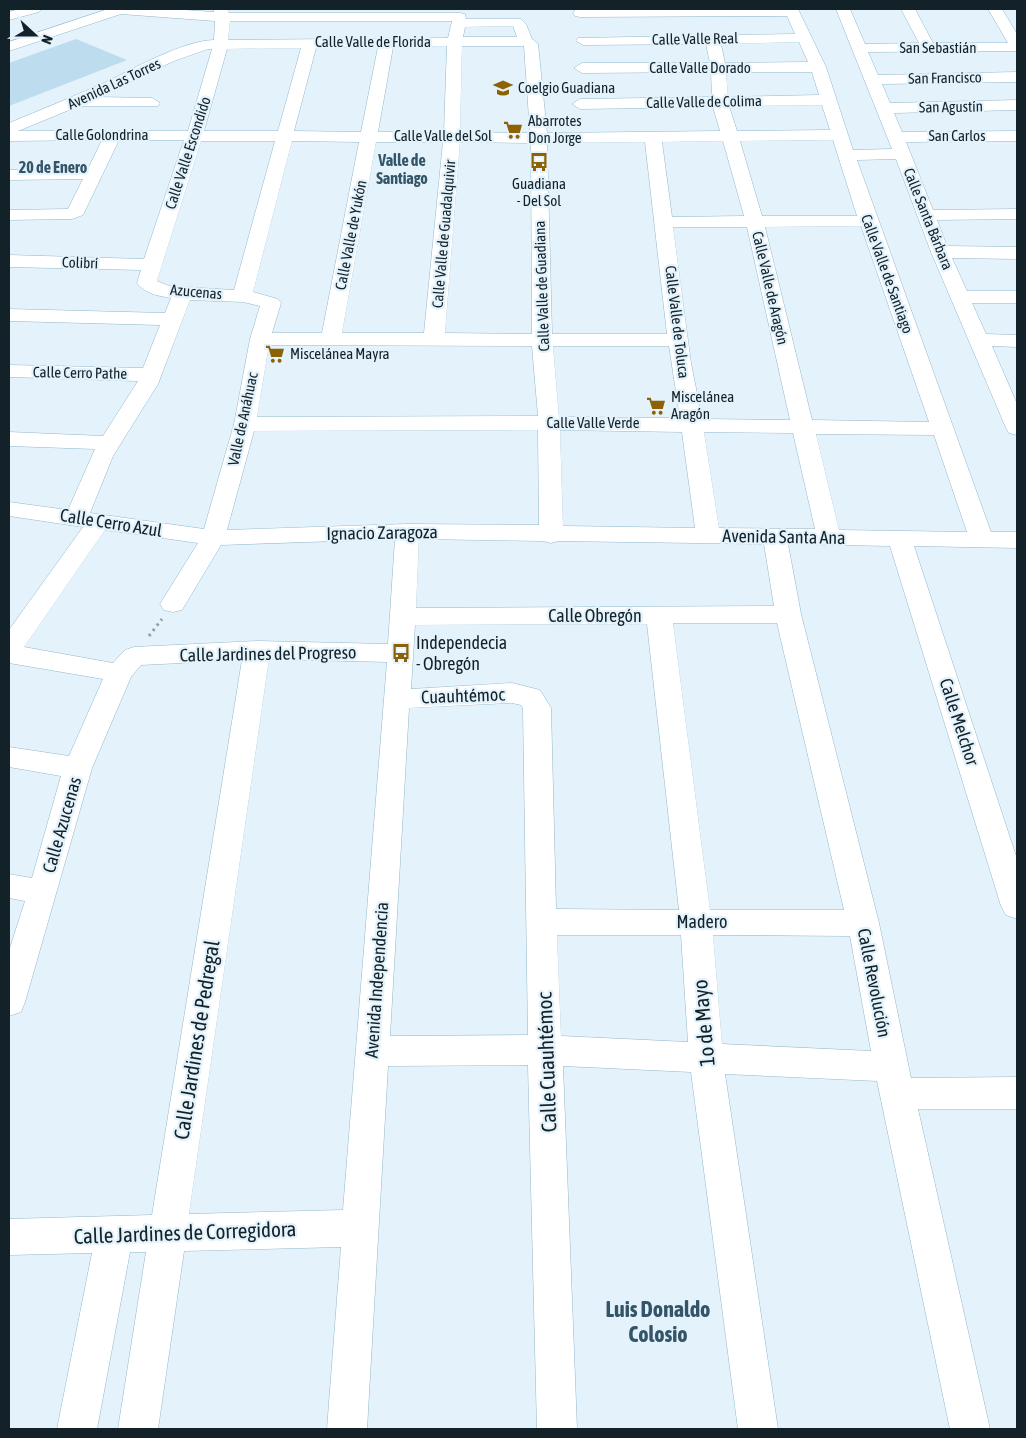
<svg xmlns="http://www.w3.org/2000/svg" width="1026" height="1438" viewBox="0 0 1026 1438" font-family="'Asap Condensed',sans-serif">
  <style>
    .green { fill: #bdddef }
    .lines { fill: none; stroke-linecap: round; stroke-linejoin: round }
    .minor-casing { stroke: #93b8cc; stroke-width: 1 }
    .path { stroke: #93a2ab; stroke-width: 3; stroke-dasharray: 2.5 4; stroke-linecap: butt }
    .minor { fill: #fff; fill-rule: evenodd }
    .labels { text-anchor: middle; stroke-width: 4.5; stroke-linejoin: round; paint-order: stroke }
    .far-street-label { font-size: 15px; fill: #132129; stroke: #e3f2fb }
    .far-poi-label { font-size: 15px; fill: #132129; stroke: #e3f2fb; text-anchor: start }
    .far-neighbourhood-label { font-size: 16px; font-weight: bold; fill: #345567; stroke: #e3f2fb }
    .street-label { font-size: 18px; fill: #132129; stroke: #e3f2fb }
    .poi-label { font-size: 18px; fill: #132129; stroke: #e3f2fb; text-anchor: start }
    .near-street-label { font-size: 21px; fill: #132129; stroke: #e3f2fb }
    .near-neighbourhood-label { font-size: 22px; font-weight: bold; fill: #345567; stroke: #e3f2fb }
  </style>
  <rect width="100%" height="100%" fill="#e3f2fb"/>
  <!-- green -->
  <path class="green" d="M 76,39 L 127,60 L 9,106 L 9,63 Z"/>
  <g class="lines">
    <!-- minor casing -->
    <g class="minor-casing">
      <g id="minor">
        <path d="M 19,9 L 41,9 L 39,12 L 9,20 L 9,12 Z"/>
        <path d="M 108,9 L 170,9 L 214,12 L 214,9 L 228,9 L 229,13 L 460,13 L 465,14 L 466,19 L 521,19 L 526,24 L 532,39 L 538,44 L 547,133 L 720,131 L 713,107 L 580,109 L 572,104 L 580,99 L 712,97 L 711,72 L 582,73 L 574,68 L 582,63 L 710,63 L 706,44 L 583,45 L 576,41 L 578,38 L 795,34 L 787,16 L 580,17 L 575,16 L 573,13 L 575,10 L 798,9 L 826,67 L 853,150 L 892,149 L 836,9 L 850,9 L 865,44 L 919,43 L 901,9 L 915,9 L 933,43 L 1008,43 L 988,9 L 1002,9 L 1017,34 L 1017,51 L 868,52 L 878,75 L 1017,72 L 1017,82 L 882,84 L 890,103 L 1017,100 L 1017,110 L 894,113 L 902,132 L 1017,131 L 1017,141 L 906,142 L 933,210 L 1017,209 L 1017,219 L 937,220 L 947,246 L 1017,247 L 1017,259 L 952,258 L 967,291 L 1017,291 L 1017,303 L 972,303 L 986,334 L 1017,335 L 1017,347 L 992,346 L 1017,404 L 1017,435 L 1009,433 L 1006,428 L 931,252 L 896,159 L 857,160 L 991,532 L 1017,532 L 1017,548 L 914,546 L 1017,859 L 1017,919 L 1006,915 L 1001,906 L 890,546 L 788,544 L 801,614 L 879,923 L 911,1078 L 1017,1077 L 1017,1109 L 918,1109 L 990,1429 L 950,1429 L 877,1081 L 725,1074 L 778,1429 L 738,1429 L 691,1072 L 563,1066 L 577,1429 L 537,1429 L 528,1065 L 388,1066 L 367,1429 L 327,1429 L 341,1247 L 184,1251 L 158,1429 L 118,1429 L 146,1252 L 130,1252 L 97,1429 L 57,1429 L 92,1253 L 9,1255 L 9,1219 L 152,1215 L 242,660 L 141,665 L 131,677 L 92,768 L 25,1002 L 21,1012 L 9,1016 L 9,951 L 25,901 L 9,898 L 9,874 L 32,878 L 61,776 L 9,767 L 9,747 L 69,756 L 103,679 L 9,663 L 9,630 L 83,527 L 9,516 L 9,502 L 68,510 L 95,449 L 9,446 L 9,432 L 103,436 L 138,381 L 9,377 L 9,365 L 143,368 L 160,325 L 9,321 L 9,309 L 165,313 L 171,298 C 159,296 145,294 137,283 L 141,270 L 9,267 L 9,255 L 144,259 L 184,140 L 119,140 L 83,215 L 72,219 L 9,220 L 9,210 L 68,209 L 83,179 L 9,180 L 9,170 L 88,169 L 102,140 L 9,141 L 9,123 C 41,110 72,97 104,83 C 133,69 182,41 214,40 L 215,21 L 121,14 L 9,51 L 9,42 ZM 230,21 L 452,21 L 448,38 L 228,40 ZM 513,26 L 517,37 L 463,37 L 465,27 ZM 799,42 L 808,62 L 725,63 L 721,44 ZM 447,46 L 444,132 L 378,132 L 393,47 ZM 462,46 L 524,46 L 530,133 L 460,132 ZM 378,47 L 361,132 L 294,131 L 316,48 ZM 301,48 L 278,131 L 204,131 L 227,49 ZM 208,49 L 212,49 L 188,131 L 18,131 L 79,106 L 158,106 L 160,103 L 152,98 L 97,97 L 174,61 ZM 726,72 L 812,72 L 819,95 L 728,97 ZM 822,105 L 830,130 L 737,131 L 729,106 ZM 833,140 L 857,216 L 762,216 L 740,141 ZM 201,141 L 275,141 L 234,290 L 169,286 L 157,281 ZM 292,141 L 359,142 L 322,333 L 272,333 L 281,303 L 278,299 L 253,292 ZM 723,141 L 744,216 L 672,217 L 662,142 ZM 376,142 L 443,142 L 424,333 L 342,333 ZM 460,142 L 531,143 L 532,334 L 445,333 ZM 645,142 L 667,334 L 552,334 L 547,143 ZM 861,226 L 929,422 L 812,420 L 765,227 ZM 673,227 L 747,227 L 790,420 L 702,419 L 691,363 ZM 190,300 L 243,302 L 260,306 L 250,339 L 234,424 L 204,529 L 90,513 L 113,456 L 158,384 ZM 269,345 L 532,346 L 538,416 L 257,417 ZM 553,346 L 669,346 L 680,418 L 559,417 ZM 538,430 L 539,525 L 407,524 L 227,530 L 254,431 ZM 560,430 L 682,432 L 695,528 L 563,526 ZM 704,432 L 793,433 L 815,529 L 719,528 ZM 816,434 L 934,435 L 967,532 L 839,530 ZM 105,530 L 198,543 L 160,604 L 164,610 L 173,612 L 182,610 L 221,545 L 395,539 L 388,644 L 257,641 L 134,647 L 125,650 L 113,663 L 24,647 ZM 419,539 L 543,541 L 551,543 L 558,541 L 764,544 L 774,606 L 416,608 ZM 673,623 L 777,623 L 844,910 L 710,910 ZM 647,624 L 679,910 L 556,909 L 551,708 L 540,690 L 512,683 L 411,689 L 415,625 ZM 269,659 L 387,662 L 343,1210 L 189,1214 ZM 512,703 L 521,705 L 523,708 L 528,1035 L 390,1036 L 409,708 ZM 557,935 L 681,935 L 688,1042 L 561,1036 ZM 713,935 L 850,936 L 871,1051 L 722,1044 Z"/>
      </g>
    </g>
    <!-- path -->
    <path class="path" d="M 149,636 L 162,619"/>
    <!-- minor -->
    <use href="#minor" class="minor"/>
  </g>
  <!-- icons -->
  <defs>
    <g id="school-bare" transform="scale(1.5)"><path d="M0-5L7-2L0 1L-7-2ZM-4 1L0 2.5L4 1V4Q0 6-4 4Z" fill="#8d6105" stroke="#e3f2fb" stroke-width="2.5" paint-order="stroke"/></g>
    <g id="supermarket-bare" transform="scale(1.5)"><path d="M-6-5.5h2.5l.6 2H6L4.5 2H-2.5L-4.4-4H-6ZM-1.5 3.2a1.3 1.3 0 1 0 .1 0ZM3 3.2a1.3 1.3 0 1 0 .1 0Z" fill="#8d6105" stroke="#e3f2fb" stroke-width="2.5" paint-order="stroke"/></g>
    <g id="bus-bare" transform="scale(1.5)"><path d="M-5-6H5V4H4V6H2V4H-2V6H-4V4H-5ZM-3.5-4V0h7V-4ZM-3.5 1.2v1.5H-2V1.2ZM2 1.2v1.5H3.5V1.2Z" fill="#8d6105" stroke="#e3f2fb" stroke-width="2.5" paint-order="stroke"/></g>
  </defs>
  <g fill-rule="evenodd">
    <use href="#school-bare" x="503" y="88"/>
    <use href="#supermarket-bare" x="513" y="130"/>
    <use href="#bus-bare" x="539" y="162"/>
    <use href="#supermarket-bare" x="275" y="354"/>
    <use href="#supermarket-bare" x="656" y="406"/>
    <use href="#bus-bare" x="401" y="653"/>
  </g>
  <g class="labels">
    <!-- far-street labels -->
    <g class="far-street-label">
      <text transform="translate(695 39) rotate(-1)" y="5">Calle Valle Real</text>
      <text x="373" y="47">Calle Valle de Florida</text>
      <text x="938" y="53">San Sebastián</text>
      <text x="700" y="73">Calle Valle Dorado</text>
      <text transform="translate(945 78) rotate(-1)" y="5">San Francisco</text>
      <text transform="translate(114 84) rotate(-25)" y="5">Avenida Las Torres</text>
      <text transform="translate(704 102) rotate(-1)" y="5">Calle Valle de Colima</text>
      <text transform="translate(951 107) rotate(-1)" y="5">San Agustín</text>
      <text x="102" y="140">Calle Golondrina</text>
      <text x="443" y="141">Calle Valle del Sol</text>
      <text x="957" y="141">San Carlos</text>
      <text transform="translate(188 153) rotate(-72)" y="5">Calle Valle Escondido</text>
      <text transform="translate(928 219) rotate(68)" y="5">Calle Santa Bárbara</text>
      <text transform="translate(444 234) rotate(-85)" y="5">Calle Valle de Guadalquivir</text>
      <text transform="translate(351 235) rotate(-79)" y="5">Calle Valle de Yukón</text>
      <text transform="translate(80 263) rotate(2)" y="5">Colibrí</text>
      <text transform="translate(887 274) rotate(70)" y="5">Calle Valle de Santiago</text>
      <text transform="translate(542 286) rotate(-92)" y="5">Calle Valle de Guadiana</text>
      <text transform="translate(770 288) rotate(77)" y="5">Calle Valle de Aragón</text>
      <text transform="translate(196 292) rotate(5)" y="5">Azucenas</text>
      <text transform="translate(677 322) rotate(83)" y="5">Calle Valle de Toluca</text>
      <text transform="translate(80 373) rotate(1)" y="5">Calle Cerro Pathe</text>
      <text transform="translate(243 419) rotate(-78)" y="5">Valle de Anáhuac</text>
      <text x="593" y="428">Calle Valle Verde</text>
    </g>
    <!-- far-poi labels -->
    <g class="far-poi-label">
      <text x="518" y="93">Coelgio Guadiana</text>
      <text x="528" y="126">Abarrotes<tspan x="528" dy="17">Don Jorge</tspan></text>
      <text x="539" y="189" text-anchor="middle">Guadiana<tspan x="539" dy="17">- Del Sol</tspan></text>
      <text x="290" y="359">Miscelánea Mayra</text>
      <text x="671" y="402">Miscelánea<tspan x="671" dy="17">Aragón</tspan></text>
    </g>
    <!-- far-neighbourhood labels -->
    <g class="far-neighbourhood-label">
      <text x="402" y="166">Valle de<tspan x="402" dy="18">Santiago</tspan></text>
      <text x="53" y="173">20 de Enero</text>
    </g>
    <!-- street labels -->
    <g class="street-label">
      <text transform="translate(111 523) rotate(9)" y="6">Calle Cerro Azul</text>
      <text transform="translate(382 533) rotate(-1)" y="6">Ignacio Zaragoza</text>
      <text transform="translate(784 537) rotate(1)" y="6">Avenida Santa Ana</text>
      <text x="595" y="622">Calle Obregón</text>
      <text transform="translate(268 654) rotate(-1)" y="6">Calle Jardines del Progreso</text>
      <text transform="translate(463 696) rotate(-2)" y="6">Cuauhtémoc</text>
      <text transform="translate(959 722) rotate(72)" y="6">Calle Melchor</text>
      <text transform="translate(62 825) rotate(-74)" y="6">Calle Azucenas</text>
      <text x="702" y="928">Madero</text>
      <text transform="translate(377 980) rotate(-86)" y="6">Avenida Independencia</text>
      <text transform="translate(874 983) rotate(79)" y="6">Calle Revolución</text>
    </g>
    <!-- poi labels -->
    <g class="poi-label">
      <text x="416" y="649">Independecia<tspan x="416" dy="21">- Obregón</tspan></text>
    </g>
    <!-- near-street labels -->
    <g class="near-street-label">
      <text transform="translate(704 1023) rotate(-95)" y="7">1o de Mayo</text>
      <text transform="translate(197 1040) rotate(-81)" y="7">Calle Jardines de Pedregal</text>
      <text transform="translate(547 1062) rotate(-92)" y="7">Calle Cuauhtémoc</text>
      <text transform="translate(185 1233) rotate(-2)" y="7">Calle Jardines de Corregidora</text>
    </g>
    <!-- near-neighbourhood labels -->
    <g class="near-neighbourhood-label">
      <text x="658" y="1317">Luis Donaldo<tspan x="658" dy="25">Colosio</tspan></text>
    </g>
  </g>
  <!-- border -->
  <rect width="1026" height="1438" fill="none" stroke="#132129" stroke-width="20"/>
  <!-- north arrow -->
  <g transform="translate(35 35) rotate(111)" stroke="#e3f2fb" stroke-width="4" paint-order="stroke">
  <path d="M0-4L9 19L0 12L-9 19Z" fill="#132129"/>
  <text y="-8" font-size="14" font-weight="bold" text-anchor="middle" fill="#132129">N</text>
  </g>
</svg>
